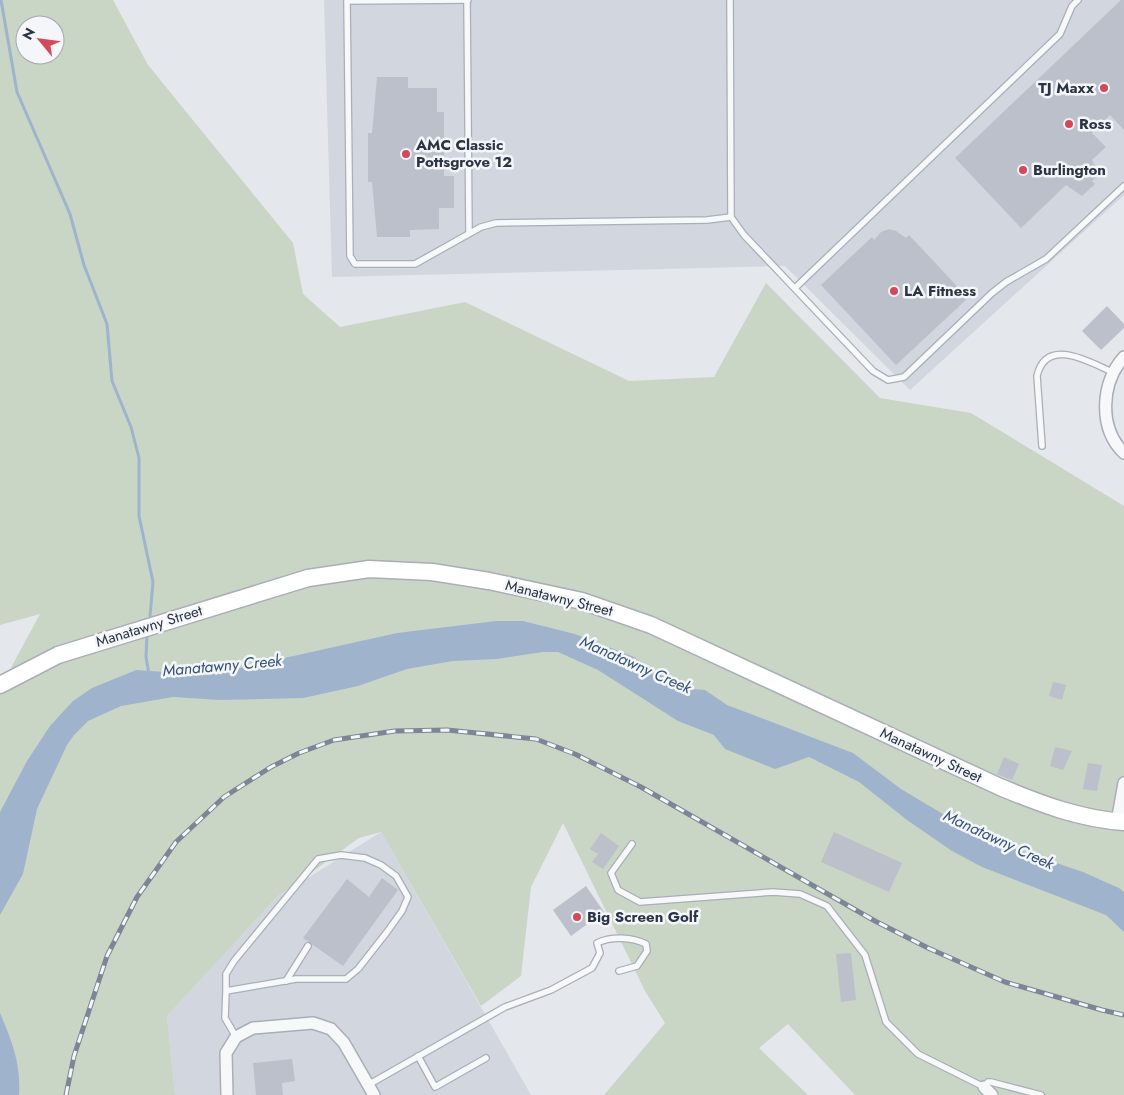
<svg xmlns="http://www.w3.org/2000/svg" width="1124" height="1095" viewBox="0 0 1124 1095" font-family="Jost,sans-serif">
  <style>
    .built { fill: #d2d6de }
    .green { fill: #c9d6c5; fill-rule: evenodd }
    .water { fill: #9fb4cc }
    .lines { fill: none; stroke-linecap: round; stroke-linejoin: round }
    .stream { stroke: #9fb4cc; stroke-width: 3 }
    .building { fill: #bbc0ca }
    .lane-casing { stroke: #a9aeb7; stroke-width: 8 }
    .street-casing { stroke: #a9aeb7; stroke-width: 14 }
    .secondary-casing { stroke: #a9aeb7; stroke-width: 19 }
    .lane { stroke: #f7f8fa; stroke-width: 5.5 }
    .street { stroke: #f7f8fa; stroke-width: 11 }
    .secondary { stroke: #fff; stroke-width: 16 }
    .rail-casing { stroke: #7d8696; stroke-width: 5 }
    .rail { stroke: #f4f6f9; stroke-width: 3; stroke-dasharray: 9; stroke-linecap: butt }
    .poi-dot { fill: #d1495b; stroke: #f4f6f9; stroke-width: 2 }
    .labels { text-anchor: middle; stroke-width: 5; stroke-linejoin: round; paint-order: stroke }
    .poi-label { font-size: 15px; font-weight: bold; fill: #2b3445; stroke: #f4f6f9; text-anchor: start }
    .street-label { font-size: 15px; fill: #2b3445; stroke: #f4f6f9 }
    .water-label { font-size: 16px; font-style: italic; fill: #34527a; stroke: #f4f6f9 }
  </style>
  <rect width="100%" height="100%" fill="#e4e7ec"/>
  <!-- built -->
  <g class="built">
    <path d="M 324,0 L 1124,0 L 1124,195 L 910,390 L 785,266 L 332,277 Z"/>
    <path d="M 381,832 L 531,1095 L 175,1095 L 167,1016 L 276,898 Z"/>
  </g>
  <!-- green -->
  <path class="green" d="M 0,0 L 113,0 L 148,65 L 293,243 L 303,294 L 340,327 L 465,302 L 629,381 L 714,377 L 766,283 L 880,398 L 971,413 L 1124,506 L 1124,1095 L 855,1095 L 788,1024 L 759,1048 L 808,1095 L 604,1095 L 665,1023 L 645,991 L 563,823 L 531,887 L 521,976 L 481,1006 L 381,832 L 359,838 L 276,898 L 167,1016 L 175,1095 L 0,1095 L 0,688 L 40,614 L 0,625 ZM 25,25 L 55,25 L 55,55 L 25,55 Z"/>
  <!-- water -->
  <g class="water">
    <path d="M 496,621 L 523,621 L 575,634 L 634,657 L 680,688 L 705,690 L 727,705 L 853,753 L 901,789 L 983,838 L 1083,872 L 1119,888 L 1124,892 L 1124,932 L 1106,915 L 982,867 L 952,851 L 907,820 L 859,782 L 809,757 L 775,769 L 725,749 L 714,735 L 678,721 L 598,670 L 558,652 L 543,652 L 497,659 L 453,661 L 407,669 L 358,686 L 303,698 L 220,700 L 173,697 L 121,706 L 88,721 L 74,735 L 67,745 L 37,809 L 23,874 L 0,915 L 0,812 L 27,761 L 50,726 L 73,701 L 92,688 L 136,670 L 208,675 L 397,633 Z"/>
    <path d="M 0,1013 C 12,1041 21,1064 19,1095 L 0,1095 Z"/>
  </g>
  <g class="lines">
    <!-- stream -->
    <g class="stream">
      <path d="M 1,0 L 17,92 L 70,214 L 84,265 L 107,324 L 112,381 L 131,427 L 139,458 L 139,516 L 153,582 L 150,616"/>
      <path d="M 147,634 L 146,657 L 149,674"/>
    </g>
  </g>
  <!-- building -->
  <g class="building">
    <path d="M 1121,0 L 1124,0 L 1124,130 L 1110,115 L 1092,133 L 1106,147 L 1092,160 L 1099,174 L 1092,181 L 1095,184 L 1082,196 L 1066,185 L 1021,228 L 955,158 Z"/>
    <path d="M 377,77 L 408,77 L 408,88 L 437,88 L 437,112 L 444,112 L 444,176 L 454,176 L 454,208 L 439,208 L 439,229 L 410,230 L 410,237 L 377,237 L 372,182 L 368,182 L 368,133 L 372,133 Z"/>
    <path d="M 889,229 L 896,231 L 906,238 L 909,235 L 968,298 L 896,365 L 821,285 L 872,237 L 874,240 L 881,232 Z"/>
    <path d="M 1107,306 L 1124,324 L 1124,328 L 1101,350 L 1082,331 Z"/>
    <path d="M 1053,682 L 1066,685 L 1062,700 L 1049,696 Z"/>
    <path d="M 1055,747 L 1072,751 L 1063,770 L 1050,766 Z"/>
    <path d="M 1004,757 L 1019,764 L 1012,780 L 997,774 Z"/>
    <path d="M 1088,763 L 1102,765 L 1097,791 L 1083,789 Z"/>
    <path d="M 834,832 L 902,863 L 889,892 L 821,862 Z"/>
    <path d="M 601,833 L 619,846 L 603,869 L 592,862 L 598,854 L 590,849 Z"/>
    <path d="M 382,878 L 398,890 L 343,966 L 303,938 L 347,879 L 369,897 Z"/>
    <path d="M 586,886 L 604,912 L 571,936 L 553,910 Z"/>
    <path d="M 851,953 L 856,1000 L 841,1002 L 836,954 Z"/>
    <path d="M 292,1059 L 295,1081 L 282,1083 L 283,1095 L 256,1095 L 253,1063 Z"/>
  </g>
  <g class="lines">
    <!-- lane casing -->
    <g class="lane-casing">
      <g id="lane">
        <path d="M 467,0 L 469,233"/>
        <path d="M 468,0 L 347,1 L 350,256 L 355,264 L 415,264 L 481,227 L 496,223 L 707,220 L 731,217"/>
        <path d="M 730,0 L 731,217 L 744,235 L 873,371 L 888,380 L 904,377 L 992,293 L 1006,282 L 1046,259 L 1124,186"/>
        <path d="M 795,288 L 1060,34 L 1072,6 L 1078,0"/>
        <path d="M 1042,446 L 1037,376 C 1046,336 1090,362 1112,372"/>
        <path d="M 632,844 L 611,873 L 618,890 L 640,902 L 773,892 L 800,894 L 827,906 L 865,955 L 886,1022 L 918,1054 L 984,1087 L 988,1082 L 991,1082 L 1041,1095"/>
        <path d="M 286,981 L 308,946"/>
        <path d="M 226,991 L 226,974 L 234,961 L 318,859 L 341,855 L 365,858 L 381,865 L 396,876 L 408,897 L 402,911 L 387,932 L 358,969 L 346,979 L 296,979 L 226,991 L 225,1018 L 236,1037"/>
        <path d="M 418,1056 L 435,1087 L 486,1058"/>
        <path d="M 368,1085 L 505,1007 L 551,990 L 592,968 L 600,953 L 597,943 C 611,936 632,937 646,944 L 647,951 L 637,966 L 619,971"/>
      </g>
    </g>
    <!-- street casing -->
    <g class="street-casing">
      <g id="street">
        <path d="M 1124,357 C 1101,382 1098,428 1124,453"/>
        <path d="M 1117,822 L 1124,783"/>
        <path d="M 984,1087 L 992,1095"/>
        <path d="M 227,1095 L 226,1053 L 236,1037 L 253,1028 L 313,1023 L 331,1029 L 344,1043 L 374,1095"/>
      </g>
    </g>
    <!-- secondary casing -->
    <g class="secondary-casing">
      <path id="secondary" d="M 0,685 L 58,655 L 308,578 L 369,569 L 432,572 L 489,581 L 582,601 L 651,625 L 1000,787 C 1041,804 1080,819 1124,822"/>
    </g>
    <!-- lane -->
    <use href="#lane" class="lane"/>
    <!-- street -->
    <use href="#street" class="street"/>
    <!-- secondary -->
    <use href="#secondary" class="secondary"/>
    <!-- rail casing -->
    <g class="rail-casing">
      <path id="rail" d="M 66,1095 L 74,1056 L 107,956 L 137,897 L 176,842 L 224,797 L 271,767 L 299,753 L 334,740 L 395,731 L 447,730 L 536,739 L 575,754 L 641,787 L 875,921 L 928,948 L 1005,982 L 1102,1010 L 1124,1015"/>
    </g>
    <!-- rail -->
    <use href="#rail" class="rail"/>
  </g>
  <!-- markers -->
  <g class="poi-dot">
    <circle cx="1104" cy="88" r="5"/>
    <circle cx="1069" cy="124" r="5"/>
    <circle cx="406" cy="154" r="5"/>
    <circle cx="1023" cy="170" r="5"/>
    <circle cx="894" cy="291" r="5"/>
    <circle cx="577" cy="917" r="5"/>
  </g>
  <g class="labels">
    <!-- poi labels -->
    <g class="poi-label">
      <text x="1094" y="93" text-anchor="end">TJ Maxx</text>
      <text x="1079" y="129">Ross</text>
      <text x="416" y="150">AMC Classic<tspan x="416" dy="17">Pottsgrove 12</tspan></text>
      <text x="1033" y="175">Burlington</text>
      <text x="904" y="296">LA Fitness</text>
      <text x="587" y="922">Big Screen Golf</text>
    </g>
    <!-- street labels -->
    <g class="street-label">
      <text transform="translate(559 598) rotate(14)" y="5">Manatawny Street</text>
      <text transform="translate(149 626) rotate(-17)" y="5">Manatawny Street</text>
      <text transform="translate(931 755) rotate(25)" y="5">Manatawny Street</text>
    </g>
    <!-- water labels -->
    <g class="water-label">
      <text transform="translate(636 664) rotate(24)" y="6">Manatawny Creek</text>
      <text transform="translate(222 665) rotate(-5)" y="6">Manatawny Creek</text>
      <text transform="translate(999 839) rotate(25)" y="6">Manatawny Creek</text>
    </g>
  </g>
  <!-- north arrow -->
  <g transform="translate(40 40) rotate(299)"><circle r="24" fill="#f4f6f9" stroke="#a4a8b1"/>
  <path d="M0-4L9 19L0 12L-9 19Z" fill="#d1495b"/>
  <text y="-8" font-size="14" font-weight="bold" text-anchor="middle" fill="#2b3445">N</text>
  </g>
</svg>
